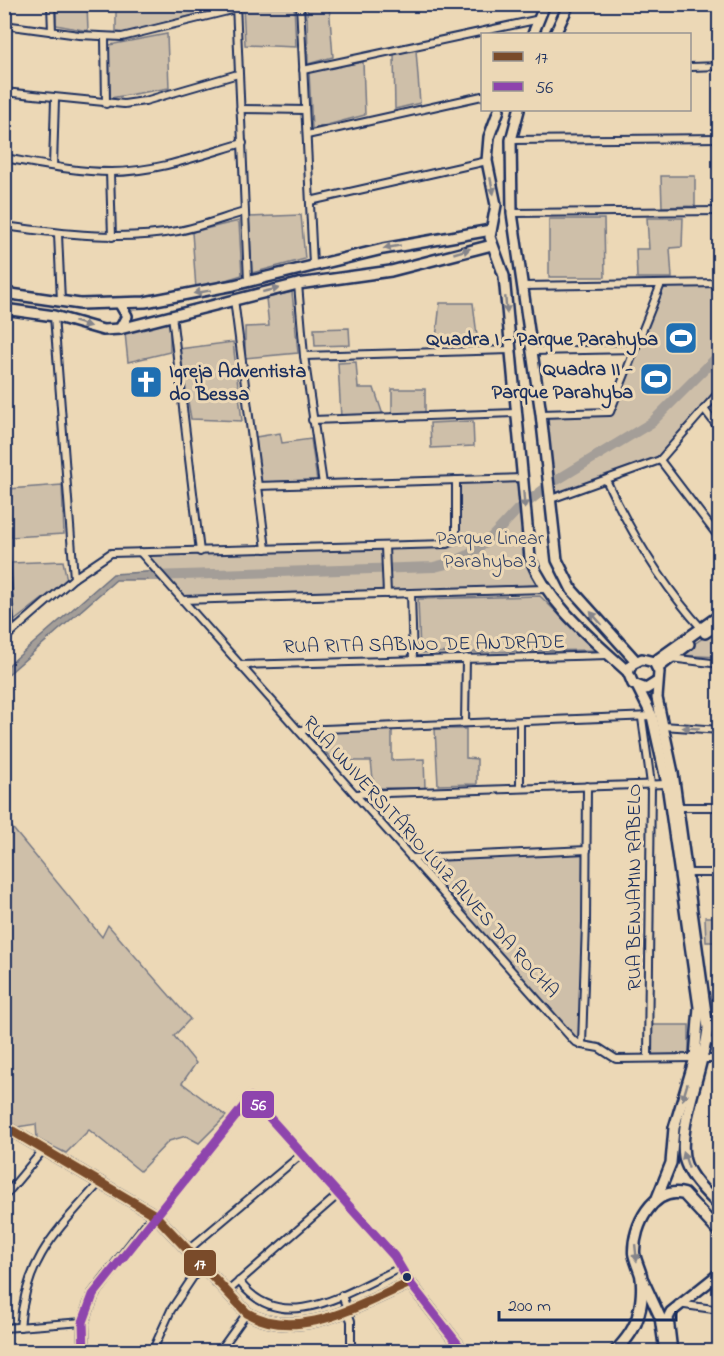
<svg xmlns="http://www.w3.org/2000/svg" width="724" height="1356" viewBox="0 0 724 1356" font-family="'Indie Flower',sans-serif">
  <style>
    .green { fill: #cebfa9; stroke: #747784; stroke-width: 1.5 }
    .water { fill: #a49e98; stroke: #6d7281; stroke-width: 1.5 }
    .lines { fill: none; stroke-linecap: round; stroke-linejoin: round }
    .river { stroke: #a49e98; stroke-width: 10 }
    .street-casing { stroke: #1b2f5e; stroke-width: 10 }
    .secondary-casing { stroke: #1b2f5e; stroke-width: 14 }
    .primary-casing { stroke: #1b2f5e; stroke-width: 15 }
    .street { stroke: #ecd8b6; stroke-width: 6 }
    .secondary { stroke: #ecd8b6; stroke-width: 9 }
    .primary { stroke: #ecd8b6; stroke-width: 10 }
    .bus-1-casing { stroke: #ecd8b6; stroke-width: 14 }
    .bus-2-casing { stroke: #ecd8b6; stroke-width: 14 }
    .bus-1 { stroke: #7a4b2a; stroke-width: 9 }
    .bus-2 { stroke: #8e44ad; stroke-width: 9 }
    .oneway { fill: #84848a }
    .bus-dot { fill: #1b2f5e; stroke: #ecd8b6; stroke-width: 2 }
    .labels { text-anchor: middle; stroke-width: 6; stroke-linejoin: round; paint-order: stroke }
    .poi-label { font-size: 20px; font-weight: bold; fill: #1b2f5e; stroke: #ecd8b6; text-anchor: end }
    .park-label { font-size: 20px; fill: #364569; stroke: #ecd8b6 }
    .street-label { font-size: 20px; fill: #1b2f5e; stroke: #ecd8b6 }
    .line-badge { stroke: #ecd8b6; stroke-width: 2 }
    .badge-label { font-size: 16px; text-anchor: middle; font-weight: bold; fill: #fff }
  </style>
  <rect width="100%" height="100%" fill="#ecd8b6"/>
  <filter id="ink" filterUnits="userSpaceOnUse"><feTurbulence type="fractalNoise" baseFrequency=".0167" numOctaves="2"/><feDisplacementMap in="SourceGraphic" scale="12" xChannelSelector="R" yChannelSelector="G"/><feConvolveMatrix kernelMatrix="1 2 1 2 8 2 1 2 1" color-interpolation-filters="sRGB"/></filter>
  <g filter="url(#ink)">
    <!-- green -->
    <g class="green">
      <path d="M 56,5 L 87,5 L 88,31 L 56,25 Z"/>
      <path d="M 116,5 L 228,4 L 228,6 L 125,33 L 116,32 Z"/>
      <path d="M 243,5 L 294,5 L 296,47 L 245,45 Z"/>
      <path d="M 329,5 L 333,57 L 308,64 L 307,8 Z"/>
      <path d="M 167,34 L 169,88 L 110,98 L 109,45 Z"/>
      <path d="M 416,50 L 420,103 L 395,109 L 394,54 Z"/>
      <path d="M 363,62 L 365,115 L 312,129 L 309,72 Z"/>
      <path d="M 661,176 L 695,176 L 695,206 L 662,207 Z"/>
      <path d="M 301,215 L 305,259 L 252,273 L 249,217 Z"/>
      <path d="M 647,218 L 683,218 L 682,247 L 670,248 L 672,278 L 637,278 L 636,249 L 649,249 Z"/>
      <path d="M 549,219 L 604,219 L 605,277 L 549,277 Z"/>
      <path d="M 239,221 L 242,275 L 196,289 L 192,232 Z"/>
      <path d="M 662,283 L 719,283 L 719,389 L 662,459 L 551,498 L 541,415 L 611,414 Z"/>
      <path d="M 292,292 L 298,353 L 245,358 L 245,327 L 269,326 L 266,298 Z"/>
      <path d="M 440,303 L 473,303 L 478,344 L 435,347 Z"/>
      <path d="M 170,321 L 170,352 L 128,362 L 125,333 Z"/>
      <path d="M 349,328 L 350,345 L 315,346 L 314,329 Z"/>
      <path d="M 233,342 L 242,421 L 191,419 L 179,349 Z"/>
      <path d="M 356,362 L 358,388 L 374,388 L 383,415 L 341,418 L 338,363 Z"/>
      <rect x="392" y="389" width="33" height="30"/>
      <path d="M 473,421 L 474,446 L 431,448 L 430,423 Z"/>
      <path d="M 280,433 L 282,443 L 311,439 L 317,481 L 259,482 L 256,437 Z"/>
      <path d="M 522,478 L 529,554 L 543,585 L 184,598 L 142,552 L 443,542 L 458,528 L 460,483 L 516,482 Z"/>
      <path d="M 62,485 L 64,534 L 11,537 L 8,489 Z"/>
      <path d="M 63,561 L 67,580 L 14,621 L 11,563 Z"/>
      <path d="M 540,596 L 595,650 L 420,653 L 418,599 Z"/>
      <path d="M 719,627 L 719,657 L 678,655 Z"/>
      <path d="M 435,729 L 466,729 L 466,758 L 477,759 L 477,784 L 438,785 Z"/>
      <path d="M 392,730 L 392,760 L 424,759 L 425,788 L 374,788 L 371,761 L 334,761 L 307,733 Z"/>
      <path d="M 5,819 L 102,937 L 108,925 L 190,1019 L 174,1036 L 196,1063 L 182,1083 L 226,1116 L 199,1143 L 186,1136 L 169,1141 L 140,1171 L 89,1130 L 66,1153 L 37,1139 L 36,1124 L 17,1127 L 5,1121 Z"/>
      <path d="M 589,853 L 578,1043 L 414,860 Z"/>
      <path d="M 705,917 L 719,917 L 719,942 L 706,942 Z"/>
      <path d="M 652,1025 L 689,1025 L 689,1054 L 652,1055 Z"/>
    </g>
    <!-- water -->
    <path class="water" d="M 160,571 L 167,580 L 116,580 L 5,677 L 4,669 L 113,574 Z"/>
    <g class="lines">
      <!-- river -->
      <g class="river">
        <path d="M 557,480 L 651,423 L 720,354"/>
        <path d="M 529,501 L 543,490"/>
        <path d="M 151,576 L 434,567 C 477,558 489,540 518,509"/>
      </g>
      <!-- street casing -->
      <g class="street-casing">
        <g id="street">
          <path d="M 51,4 L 52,32"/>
          <path d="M 236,4 L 248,281"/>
          <path d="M 300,4 L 313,264"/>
          <path d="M 4,25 L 79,35 L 122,37 L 236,9"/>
          <path d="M 105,37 L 106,104"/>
          <path d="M 690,67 L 720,66"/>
          <path d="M 303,70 L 540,19"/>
          <path d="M 4,92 L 124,104 L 145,101 L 238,74"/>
          <path d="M 240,109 L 305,110"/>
          <path d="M 307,135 L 482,96"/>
          <path d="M 511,140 L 720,138"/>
          <path d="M 4,158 C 39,164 76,172 111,172 C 156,172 199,156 243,143"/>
          <path d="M 53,166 L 55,99"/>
          <path d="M 110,172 L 112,237"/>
          <path d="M 310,201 L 487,161"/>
          <path d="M 512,213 L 720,211"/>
          <path d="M 4,226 C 63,234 120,241 178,231 C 200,227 223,218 244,212"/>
          <path d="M 58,234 L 61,301"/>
          <path d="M 298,284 L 304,356 L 323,484"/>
          <path d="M 522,286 L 720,283"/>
          <path d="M 234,299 L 266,549"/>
          <path d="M 172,315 L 200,552"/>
          <path d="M 54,316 L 74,578"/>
          <path d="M 532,351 L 635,349"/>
          <path d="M 304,356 L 510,350"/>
          <path d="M 704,409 L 720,430"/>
          <path d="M 541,414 L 610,412 L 661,284"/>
          <path d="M 312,420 L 515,413"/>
          <path d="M 660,460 L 720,539"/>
          <path d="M 606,480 C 632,535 662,585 703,630"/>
          <path d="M 257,486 L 522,478"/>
          <path d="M 551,499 L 660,460 L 720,391"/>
          <path d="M 4,534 L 11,632"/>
          <path d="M 385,547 L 387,594"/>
          <path d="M 140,552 L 574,1041 L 582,1045 L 599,1048 L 616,1059 L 695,1058"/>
          <path d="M 411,594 L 413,660"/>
          <path d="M 182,600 L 546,589"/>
          <path d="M 4,639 L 74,578 L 111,553 L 448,544 L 455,540 L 456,536 L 456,480"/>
          <path d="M 670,658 L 720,664"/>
          <path d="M 240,665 L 609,655"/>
          <path d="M 642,718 L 651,784 L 648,1057"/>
          <path d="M 465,723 L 466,658"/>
          <path d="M 520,723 L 520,787"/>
          <path d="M 663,726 L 720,730"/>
          <path d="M 299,730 L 652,716"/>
          <path d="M 355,794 L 667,784"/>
          <path d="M 678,807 L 720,807"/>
          <path d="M 411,858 L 587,850"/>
          <path d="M 687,873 L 720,873"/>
          <path d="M 707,1040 L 720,1044"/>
          <path d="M 582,1045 L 586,922 L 587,786"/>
          <path d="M 704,1059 L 720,1059"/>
          <path d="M 4,1197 L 44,1149"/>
          <path d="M 155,1215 L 251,1097 L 394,1256 L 410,1283"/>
          <path d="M 188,1250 L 303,1153"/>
          <path d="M 239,1281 C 282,1339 349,1291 400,1268"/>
          <path d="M 227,1292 L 339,1194"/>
          <path d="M 342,1295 L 351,1321 L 351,1352"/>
          <path d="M 678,1304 L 720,1310"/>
          <path d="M 20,1327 C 26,1257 57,1231 101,1181"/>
          <path d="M 4,1328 L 83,1322"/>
          <path d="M 152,1352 L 171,1310 L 201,1265"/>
          <path d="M 219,1352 L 247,1313"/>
          <path d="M 448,1352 L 460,1348"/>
        </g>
      </g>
      <!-- secondary casing -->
      <g class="secondary-casing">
        <g id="secondary">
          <path d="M 533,34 L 545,4"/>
          <path d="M 555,34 L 569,4"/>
          <path d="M 499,110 L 489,137 L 487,161 L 496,205 L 490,237 L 504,276 L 530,558 C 548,604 592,639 628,672 L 633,684 L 646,689 L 657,682"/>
          <path d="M 519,110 L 511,140 L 512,213 L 541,414 L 557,560 L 572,590 L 636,661"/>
          <path d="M 4,293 L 80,304 L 145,302 L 234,285 L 383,249 L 491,230"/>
          <path d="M 120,304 L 127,316 L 120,329"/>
          <path d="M 4,309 L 54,316 L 103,330 L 120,329 L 298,284 L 391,271 L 492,245"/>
          <path d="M 705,633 L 720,623"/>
          <path d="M 654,662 L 720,615"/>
          <path d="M 658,668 L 689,644"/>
          <path d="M 628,672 L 632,664 L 642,659 L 654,662 L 659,672 L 657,698 L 673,773 L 708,1028 C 705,1066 674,1133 686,1164 C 692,1180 708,1194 720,1207"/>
          <path d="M 637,686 L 652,716 L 667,784 L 699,1007 L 695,1058 L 674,1128 L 671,1163 L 657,1198"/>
          <path d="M 4,1126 L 155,1215 L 247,1313 C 299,1343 360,1304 410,1283 L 464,1352"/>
          <path d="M 643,1280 L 660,1317 L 665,1352"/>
          <path d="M 84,1352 L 83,1322 L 93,1295 L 155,1215"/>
          <path d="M 672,1352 L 668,1318 L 671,1312 L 720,1273"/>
        </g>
      </g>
      <!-- primary casing -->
      <g class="primary-casing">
        <path id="primary" d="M 615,1352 C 626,1340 636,1328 639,1312 C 642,1302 643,1285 641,1275 C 639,1268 635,1260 634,1253 C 633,1226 653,1186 684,1194 L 720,1233"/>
      </g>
      <!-- street -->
      <use href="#street" class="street"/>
      <!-- secondary -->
      <use href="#secondary" class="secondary"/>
      <!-- primary -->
      <use href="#primary" class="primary"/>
      <!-- bus-1 casing -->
      <g class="bus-1-casing">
        <path id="bus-1" d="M 4,1126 L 155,1215 L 247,1313 C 299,1343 360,1304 410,1283"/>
      </g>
      <!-- bus-2 casing -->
      <g class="bus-2-casing">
        <path id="bus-2" d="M 84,1352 L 83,1322 L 93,1295 L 251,1097 L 394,1256 L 410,1283 L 464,1352"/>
      </g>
      <!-- bus-1 -->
      <use href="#bus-1" class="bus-1"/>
      <!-- bus-2 -->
      <use href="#bus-2" class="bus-2"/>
    </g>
    <!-- one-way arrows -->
    <defs><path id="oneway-solid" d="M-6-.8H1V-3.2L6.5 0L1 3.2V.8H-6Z" transform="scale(1.5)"/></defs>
    <g class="oneway">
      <use href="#oneway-solid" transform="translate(492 186) rotate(78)"/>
      <use href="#oneway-solid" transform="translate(392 247) rotate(170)"/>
      <use href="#oneway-solid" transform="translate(462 251) rotate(-16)"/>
      <use href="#oneway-solid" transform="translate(271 290) rotate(-13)"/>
      <use href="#oneway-solid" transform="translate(202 292) rotate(170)"/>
      <use href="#oneway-solid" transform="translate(506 305) rotate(85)"/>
      <use href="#oneway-solid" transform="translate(82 324) rotate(17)"/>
      <use href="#oneway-solid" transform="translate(524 500) rotate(86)"/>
      <use href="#oneway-solid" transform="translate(596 618) rotate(-131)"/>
      <use href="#oneway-solid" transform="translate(691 728) rotate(-177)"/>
      <use href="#oneway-solid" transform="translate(685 1092) rotate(106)"/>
      <use href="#oneway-solid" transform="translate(686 1160) rotate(-108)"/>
      <use href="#oneway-solid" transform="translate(636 1253) rotate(84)"/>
    </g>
  </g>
  <!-- icons -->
  <defs>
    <g id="stadium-square" transform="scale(1.725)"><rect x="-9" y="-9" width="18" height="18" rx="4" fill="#1f6fb2" stroke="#ecd8b6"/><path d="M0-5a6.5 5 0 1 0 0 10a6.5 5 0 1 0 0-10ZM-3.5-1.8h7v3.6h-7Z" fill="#fff"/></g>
    <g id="church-square" transform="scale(1.725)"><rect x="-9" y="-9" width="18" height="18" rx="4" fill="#1f6fb2" stroke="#ecd8b6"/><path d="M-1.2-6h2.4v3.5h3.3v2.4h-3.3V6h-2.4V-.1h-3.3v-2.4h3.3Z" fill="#fff"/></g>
  </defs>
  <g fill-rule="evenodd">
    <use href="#stadium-square" x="681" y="338"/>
    <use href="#stadium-square" x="656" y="379"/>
    <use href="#church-square" x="146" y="382"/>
  </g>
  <!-- markers -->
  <circle class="bus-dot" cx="407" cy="1277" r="5"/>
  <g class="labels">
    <!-- poi labels -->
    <g class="poi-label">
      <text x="658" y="345">Quadra I - Parque Parahyba</text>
      <text x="633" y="375">Quadra II -<tspan x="633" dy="23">Parque Parahyba</tspan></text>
      <text x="169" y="377" text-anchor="start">Igreja Adventista<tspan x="169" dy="23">do Bessa</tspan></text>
    </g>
    <!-- park labels -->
    <g class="park-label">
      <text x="490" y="544">Parque Linear<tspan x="490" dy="23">Parahyba 3</tspan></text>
    </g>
    <!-- street labels -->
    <g class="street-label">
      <text transform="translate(424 643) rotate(-1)" y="7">RUA RITA SABINO DE ANDRADE</text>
      <text transform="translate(432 856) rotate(48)" y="7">RUA UNIVERSITÁRIO LUIZ ALVES DA ROCHA</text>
      <text transform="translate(633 887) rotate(-90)" y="7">RUA BENJAMIN RABELO</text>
    </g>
  </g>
  <g class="line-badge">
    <rect x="241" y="1090" width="34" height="29" rx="6" fill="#8e44ad"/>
    <rect x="183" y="1249" width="34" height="28" rx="6" fill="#7a4b2a"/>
  </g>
  <g class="badge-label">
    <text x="258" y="1110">56</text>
    <text x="200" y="1269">17</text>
  </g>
  <!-- margin -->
  <rect width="724" height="1356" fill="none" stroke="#ecd8b6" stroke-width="24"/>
  <rect x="12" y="12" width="700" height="1332" fill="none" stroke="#1b2f5e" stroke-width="2" filter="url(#ink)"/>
  <!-- legend -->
  <rect x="481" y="33" width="210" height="78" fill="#ecd8b6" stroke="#989493" stroke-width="1.5"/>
  <rect x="493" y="52" width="30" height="9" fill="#7a4b2a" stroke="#989493" stroke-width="1.5"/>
  <text x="535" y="63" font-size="18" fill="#1b2f5e">17</text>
  <rect x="493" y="82" width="30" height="9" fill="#8e44ad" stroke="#989493" stroke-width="1.5"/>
  <text x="535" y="93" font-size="18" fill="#1b2f5e">56</text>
  <!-- scale -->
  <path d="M499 1311v9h177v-9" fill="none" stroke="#1b2f5e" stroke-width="3"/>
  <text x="508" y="1311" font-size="18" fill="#1b2f5e" stroke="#ecd8b6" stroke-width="4.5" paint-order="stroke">200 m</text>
</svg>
